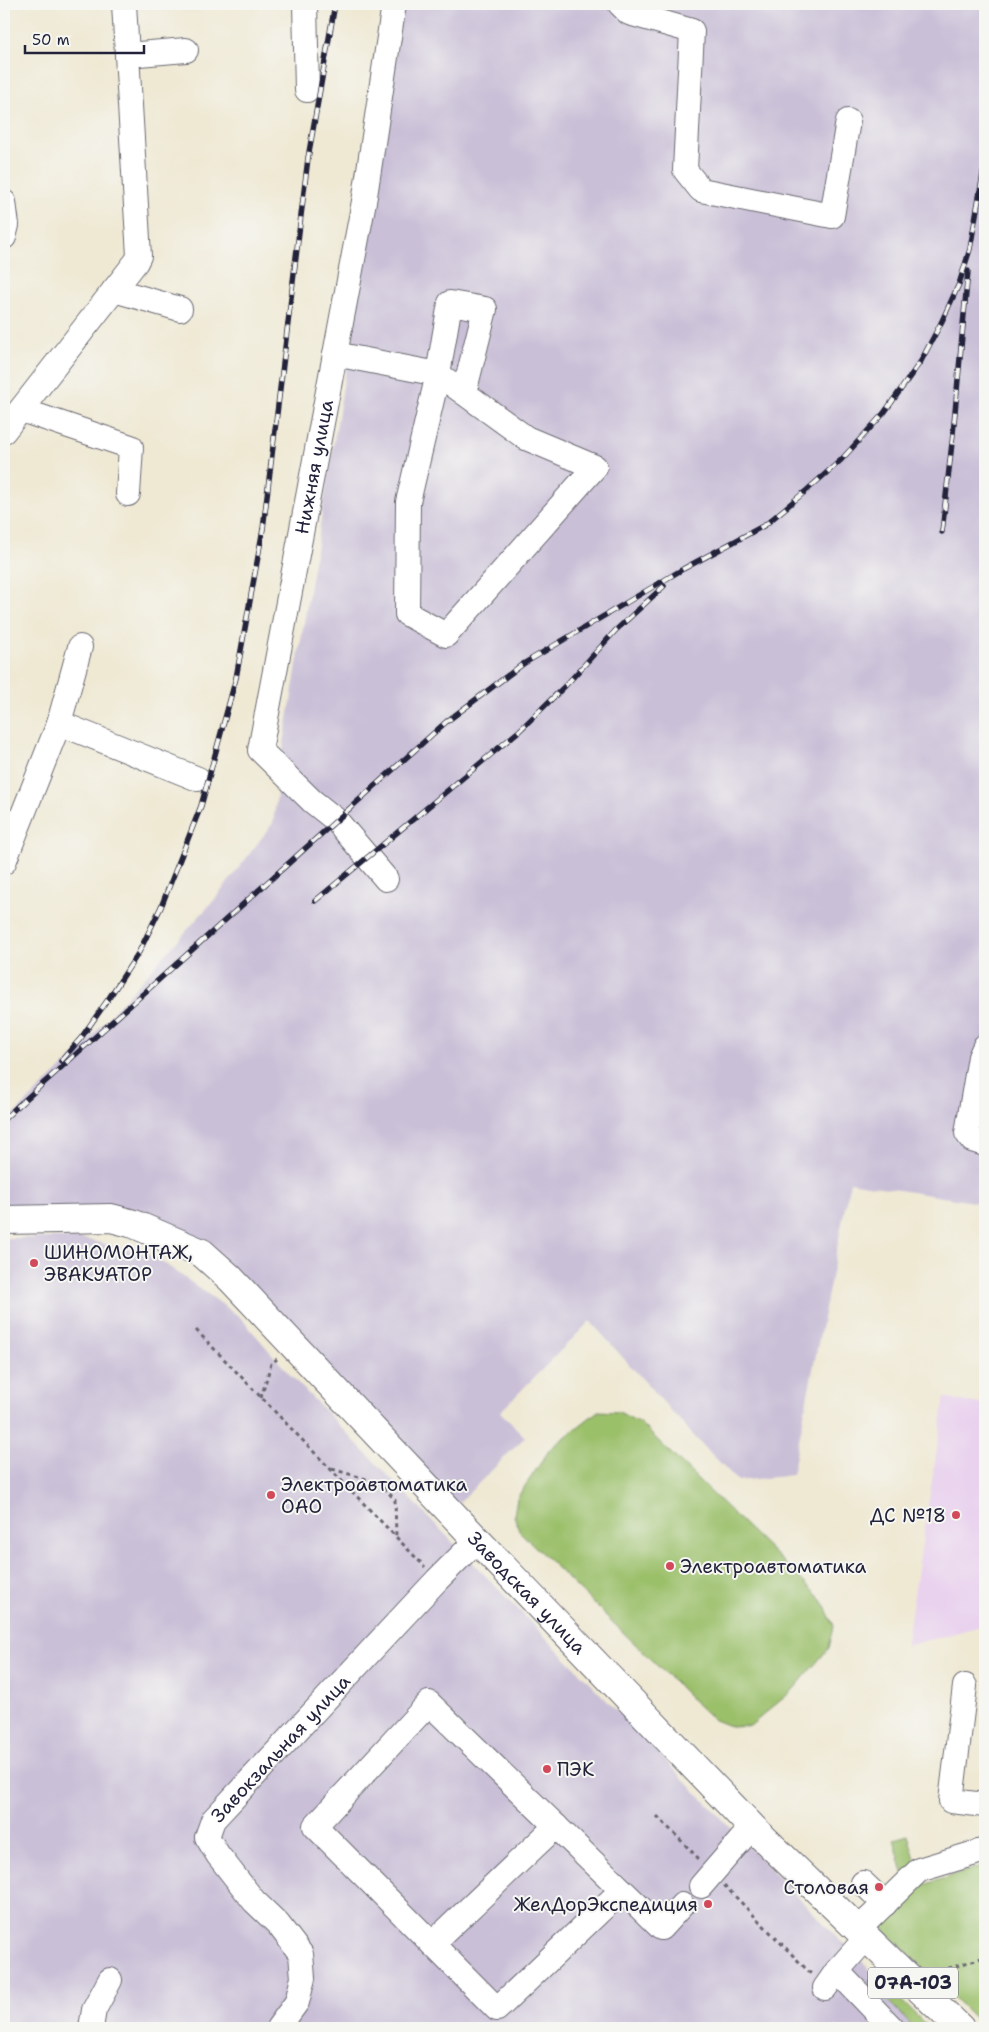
<svg xmlns="http://www.w3.org/2000/svg" width="989" height="2032" viewBox="0 0 989 2032" font-family="'Shantell Sans',sans-serif">
  <style>
    .built { fill: #e9d2ee }
    .industrial { fill: #c9bfd7 }
    .green { fill: #9bc06b; stroke: #5e7153 }
    .lines { fill: none; stroke-linecap: round; stroke-linejoin: round }
    .minor-casing { stroke: #6a6871; stroke-width: 26 }
    .major-casing { stroke: #6a6871; stroke-width: 30 }
    .path { stroke: #6a6871; stroke-width: 3; stroke-dasharray: 4 4; stroke-linecap: butt }
    .minor { stroke: #fff; stroke-width: 24 }
    .major { stroke: #fff; stroke-width: 28 }
    .rail-casing { stroke: #22223b; stroke-width: 5.5 }
    .rail { stroke: #f6f6f2; stroke-width: 4; stroke-dasharray: 11; stroke-linecap: butt }
    .poi-dot { fill: #d1495b; stroke: #f6f6f2; stroke-width: 2 }
    .labels { text-anchor: middle; stroke-width: 4; stroke-linejoin: round; paint-order: stroke }
    .shield { fill: #f6f6f2; stroke: #626272; stroke-width: 1 }
    .shield-label { font-size: 18px; font-weight: bold; fill: #22223b }
    .street-label { font-size: 19px; fill: #22223b; stroke: #f6f6f2 }
    .poi-label { font-size: 19px; fill: #22223b; stroke: #f6f6f2; text-anchor: start }
  </style>
  <rect width="100%" height="100%" fill="#f6f6f2"/>
  <filter id="ink" filterUnits="userSpaceOnUse"><feTurbulence type="fractalNoise" baseFrequency=".02" numOctaves="2"/><feDisplacementMap in="SourceGraphic" scale="10" xChannelSelector="R" yChannelSelector="G"/><feConvolveMatrix kernelMatrix="1 2 1 2 8 2 1 2 1" color-interpolation-filters="sRGB"/></filter>
  <filter id="wash" filterUnits="userSpaceOnUse"><feTurbulence type="fractalNoise" baseFrequency=".0096" numOctaves="4" result="noise"/><feDisplacementMap in="SourceGraphic" scale="20" xChannelSelector="R" yChannelSelector="G"/><feGaussianBlur stdDeviation="1.12" result="paint"/><feColorMatrix in="noise" values="0 0 0 0 0 0 0 0 0 0 0 0 0 0 0 0 0 1.4 0 .05"/><feComposite in="paint" operator="in"/></filter>
  <g filter="url(#wash)">
    <rect width="100%" height="100%" fill="#efe9d4"/>
    <!-- built -->
    <path class="built" d="M 945,1398 L 985,1405 L 985,1625 L 906,1646 Z"/>
    <!-- industrial -->
    <g class="industrial">
      <path d="M 403,4 L 985,4 L 985,1204 L 850,1182 L 792,1475 L 738,1481 L 692,1434 L 590,1321 L 500,1412 L 525,1437 L 456,1506 L 207,1245 L 4,1212 L 4,1124 L 73,1057 L 216,898 L 273,823 L 284,743 L 370,224 Z"/>
      <path d="M 4,1238 L 80,1238 L 154,1256 L 240,1317 L 291,1376 L 839,1939 L 930,2028 L 4,2028 Z"/>
    </g>
    <!-- green -->
    <g class="green">
      <path d="M 598,1411 L 619,1412 L 640,1423 L 822,1600 L 834,1626 L 829,1648 L 792,1691 L 750,1726 L 732,1727 L 712,1719 L 519,1531 L 514,1515 L 517,1498 L 550,1449 Z"/>
      <path d="M 908,1835 L 923,1885 L 985,1865 L 985,2028 L 878,1924 L 904,1877 L 894,1839 Z"/>
      <path d="M 875,1974 L 929,2028 L 915,2028 L 869,1982 Z"/>
    </g>
  </g>
  <g filter="url(#ink)">
    <g class="lines">
      <!-- minor casing -->
      <g class="minor-casing">
        <g id="minor">
          <path d="M 305,4 L 307,90"/>
          <path d="M 620,4 L 629,13 L 692,31 L 685,170 L 701,190 L 832,216 L 848,121"/>
          <path d="M 127,55 L 186,50"/>
          <path d="M 4,202 L 7,225 L 4,237"/>
          <path d="M 114,290 L 180,309"/>
          <path d="M 335,354 L 438,374 L 526,438 L 595,467 L 446,635 L 407,614 L 408,502 L 438,374 L 450,303 L 485,309 L 464,393"/>
          <path d="M 21,410 L 131,447 L 128,494"/>
          <path d="M 4,431 L 136,262 L 139,256 L 124,4"/>
          <path d="M 59,723 L 80,647"/>
          <path d="M 4,862 L 59,723 L 198,779"/>
          <path id="s1" d="M 386,879 L 336,820 L 312,801 L 260,750 L 365,196 L 394,4"/>
          <path d="M 985,1046 L 980,1057 L 967,1133 L 972,1140 L 985,1144"/>
          <path d="M 965,1686 L 951,1801 L 985,1805"/>
          <path d="M 863,1883 L 885,1904"/>
          <path d="M 701,1886 L 752,1827"/>
          <path d="M 622,1890 L 497,2009 L 315,1826 L 429,1703 L 661,1928 L 682,1905"/>
          <path d="M 856,1928 L 869,1919 L 919,1870 L 985,1850"/>
          <path d="M 432,1944 L 556,1826"/>
          <path d="M 837,1971 L 892,2028"/>
          <path d="M 825,1988 L 837,1971 L 866,1938"/>
          <path d="M 91,2028 L 94,2010 L 110,1980"/>
          <path id="s2" d="M 278,2028 L 297,2002 L 303,1978 L 301,1954 L 278,1924 L 254,1901 L 218,1855 L 207,1837 L 213,1820 L 437,1580 L 477,1540"/>
        </g>
      </g>
      <!-- major casing -->
      <g class="major-casing">
        <g id="major">
          <path id="s3" d="M 4,1220 L 111,1218 L 134,1224 L 202,1253 L 230,1278 L 477,1540 L 752,1827 L 960,2028"/>
        </g>
      </g>
      <!-- path -->
      <g class="path">
        <path d="M 196,1330 L 425,1567"/>
        <path d="M 261,1398 L 271,1364 L 277,1359"/>
        <path d="M 332,1469 L 380,1483 L 395,1500 L 396,1536"/>
        <path d="M 657,1816 L 699,1859"/>
        <path d="M 724,1885 L 813,1976"/>
        <path d="M 984,1908 L 985,1914"/>
        <path d="M 933,1973 L 985,1957"/>
      </g>
      <!-- minor -->
      <use href="#minor" class="minor"/>
      <!-- major -->
      <use href="#major" class="major"/>
      <!-- rail casing -->
      <g class="rail-casing">
        <g id="rail">
          <path d="M 942,532 L 953,434 L 968,271"/>
          <path d="M 315,901 L 519,731 L 566,685 L 616,630 L 664,586"/>
          <path d="M 61,1061 L 81,1038 L 109,998 L 139,952 L 161,907 L 201,806 L 236,678 L 263,529 L 308,158 L 335,4"/>
          <path d="M 17,1107 L 446,722 L 523,664 L 683,569 L 765,525 L 807,490 L 841,460 L 884,413 L 921,361 L 942,321 L 959,284 L 970,249 L 985,163"/>
          <path d="M 4,1119 L 21,1103"/>
        </g>
      </g>
      <!-- rail -->
      <use href="#rail" class="rail"/>
    </g>
  </g>
  <!-- markers -->
  <g class="poi-dot">
    <circle cx="34" cy="1263" r="5"/>
    <circle cx="271" cy="1495" r="5"/>
    <circle cx="956" cy="1515" r="5"/>
    <circle cx="670" cy="1566" r="5"/>
    <circle cx="547" cy="1769" r="5"/>
    <circle cx="879" cy="1887" r="5"/>
    <circle cx="708" cy="1904" r="5"/>
  </g>
  <g class="labels">
    <!-- shield labels -->
    <rect class="shield" x="868" y="1967.5" width="90" height="31" rx="4"/>
    <g class="shield-label">
      <text x="913" y="1989">07А-103</text>
    </g>
    <!-- street labels -->
    <g class="street-label">
      <text dy="7" stroke="none"><textPath href="#s1" startOffset="469">Нижняя улица</textPath></text>
      <text dy="7" stroke="none"><textPath href="#s3" startOffset="675">Заводская улица</textPath></text>
      <text dy="7" stroke="none"><textPath href="#s2" startOffset="348">Завокзальная улица</textPath></text>
    </g>
    <!-- poi labels -->
    <g class="poi-label">
      <text x="44" y="1259">ШИНОМОНТАЖ,<tspan x="44" dy="22">ЭВАКУАТОР</tspan></text>
      <text x="281" y="1491">Электроавтоматика<tspan x="281" dy="22">ОАО</tspan></text>
      <text x="946" y="1522" text-anchor="end">ДС №18</text>
      <text x="680" y="1573">Электроавтоматика</text>
      <text x="557" y="1776">ПЭК</text>
      <text x="869" y="1894" text-anchor="end">Столовая</text>
      <text x="698" y="1911" text-anchor="end">ЖелДорЭкспедиция</text>
    </g>
  </g>
  <!-- margin -->
  <rect width="989" height="2032" fill="none" stroke="#f6f6f2" stroke-width="20"/>
  <!-- scale -->
  <path d="M25 45v8h119v-8" fill="none" stroke="#22223b" stroke-width="2.5"/>
  <text x="32" y="45" font-size="15" fill="#22223b" stroke="#f6f6f2" stroke-width="4" paint-order="stroke">50 m</text>
</svg>
